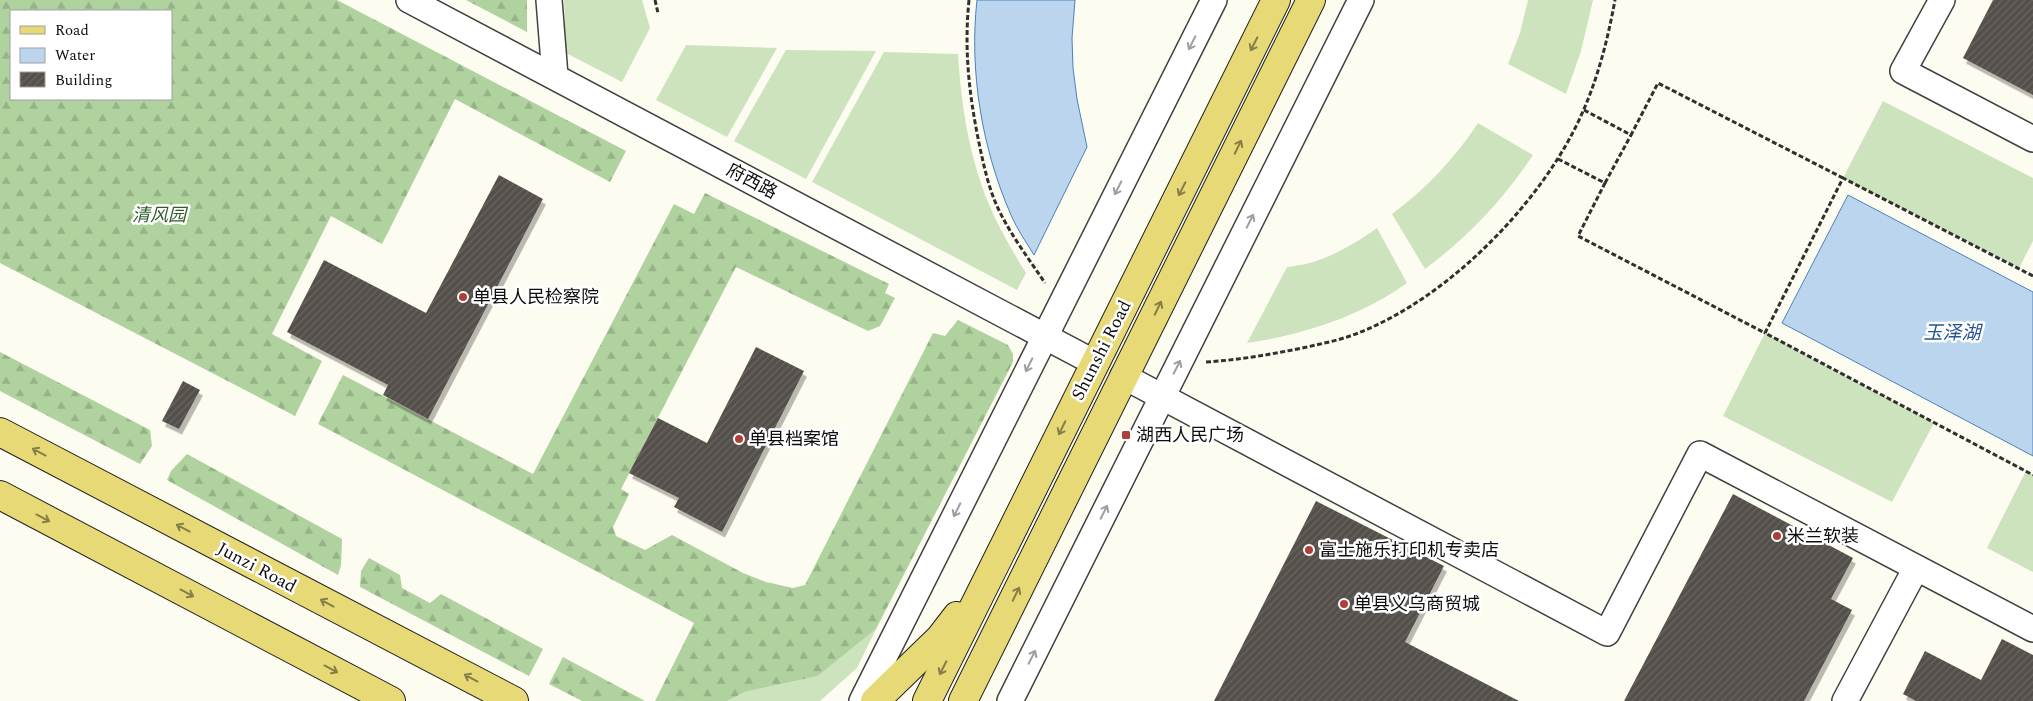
<svg xmlns="http://www.w3.org/2000/svg" width="2033" height="701" viewBox="0 0 2033 701" font-family="Spectral,'Noto Sans SC',serif">
  <style>
    .grass { fill: #cde3be }
    .forest { fill: url(#forest-firs); fill-rule: evenodd }
    .water { fill: #bbd5ee; stroke: #4b81bc }
    .building { fill: url(#building-hatch); filter: url(#shadow) }
    .lines { fill: none; stroke-linecap: round; stroke-linejoin: round }
    .minor-casing { stroke: #414141; stroke-width: 28 }
    .major-casing { stroke: #1f1f1f; stroke-width: 30 }
    .path { stroke: #303030; stroke-width: 3; stroke-dasharray: 5 2.5; stroke-linecap: butt }
    .minor { stroke: #fff; stroke-width: 25 }
    .major { stroke: #e7d976; stroke-width: 28 }
    .oneway { stroke: #9f9f9f }
    .oneway2 { stroke: #857e47 }
    .poi-dot { fill: #ac3f37; stroke: #fff; stroke-width: 2 }
    .labels { text-anchor: middle; stroke-width: 5; stroke-linejoin: round; paint-order: stroke }
    .street-label { font-size: 18px; fill: #0e0e0e; stroke: #fff }
    .park-label { font-size: 18px; font-style: italic; fill: #2b5d26; stroke: #fff }
    .poi-label { font-size: 18px; fill: #0e0e0e; stroke: #fff; text-anchor: start }
    .water-label { font-size: 19px; font-style: italic; fill: #275590; stroke: #fff }
  </style>
  <defs>
    <pattern id="forest-firs" width="22" height="20" patternUnits="userSpaceOnUse" patternTransform="scale(1.25)"><rect width="22" height="20" fill="#b0d29f"/><path d="M5 1l3.5 6h-7zM16 11l3.5 6h-7z" fill="#96b388"/></pattern>
    <pattern id="building-hatch" width="6" height="6" patternUnits="userSpaceOnUse" patternTransform="scale(1.25)"><rect width="6" height="6" fill="#55504b"/><path d="M-1 1l2-2M0 6l6-6M5 7l2-2" fill="none" stroke="#696561"/></pattern>
    <filter id="shadow"><feDropShadow dx="3" dy="5.5" stdDeviation="0" flood-color="#0004"/></filter>
  </defs>
  <rect width="100%" height="100%" fill="#fdfcf0"/>
  <!-- grass -->
  <g class="grass">
    <path d="M 564,0 L 642,0 L 650,28 L 622,82 L 566,53 Z"/>
    <path d="M 1528,0 L 1593,0 L 1581,51 L 1566,94 L 1508,64 L 1520,33 Z"/>
    <path d="M 686,45 L 777,48 L 727,137 L 656,100 Z"/>
    <path d="M 786,50 L 876,51 L 806,179 L 734,141 Z"/>
    <path d="M 884,52 L 958,54 C 961,104 969,155 988,202 C 998,227 1012,250 1026,273 L 1017,290 L 812,182 Z"/>
    <path d="M 1883,101 L 2033,178 L 2033,241 L 2019,268 L 1843,178 Z"/>
    <path d="M 1478,123 L 1533,155 C 1503,200 1468,237 1425,269 L 1392,214 C 1426,189 1455,158 1478,123 Z"/>
    <path d="M 1377,228 L 1407,283 C 1361,316 1303,335 1247,343 L 1287,267 C 1321,264 1350,247 1377,228 Z"/>
    <path d="M 1765,333 L 1934,423 L 1892,502 L 1723,416 Z"/>
    <path d="M 2026,471 L 2033,475 L 2033,572 L 1987,548 Z"/>
    <path d="M 876,629 L 857,668 L 820,701 L 727,701 L 745,692 L 818,676 Z"/>
  </g>
  <!-- forest -->
  <g class="forest">
    <path d="M 0,0 L 337,0 L 626,151 L 610,182 L 455,99 L 382,244 L 331,216 L 272,334 L 322,361 L 295,416 L 0,263 ZM 11,11 L 171,11 L 171,99 L 11,99 Z"/>
    <path d="M 466,0 L 527,0 L 527,32 Z"/>
    <path d="M 705,193 L 889,284 L 885,293 L 895,298 L 880,326 L 868,331 L 736,267 L 621,489 L 629,494 L 613,527 L 616,536 L 645,550 L 672,535 L 743,573 L 766,582 L 793,588 L 805,585 L 933,333 L 945,336 L 958,320 L 1008,345 L 1013,354 L 1013,362 L 876,629 L 818,676 L 745,692 L 727,701 L 655,701 L 694,623 L 318,424 L 343,375 L 533,474 L 674,204 L 694,214 Z"/>
    <path d="M 0,352 L 150,430 L 152,446 L 140,464 L 0,391 Z"/>
    <path d="M 187,454 L 342,539 L 341,565 L 338,575 L 167,480 L 171,471 Z"/>
    <path d="M 369,558 L 400,575 L 402,588 L 430,603 L 441,594 L 543,649 L 529,676 L 360,587 L 361,571 Z"/>
    <path d="M 563,657 L 645,701 L 582,701 L 549,684 Z"/>
  </g>
  <!-- water -->
  <g class="water">
    <path d="M 977,0 L 1075,0 L 1072,38 L 1073,68 L 1077,99 L 1087,147 L 1034,255 C 1026,242 1017,229 1011,215 C 982,149 969,71 977,0 Z"/>
    <path d="M 1848,195 L 2033,292 L 2033,456 L 1782,323 Z"/>
  </g>
  <!-- building -->
  <g class="building">
    <path d="M 1993,0 L 2033,0 L 2033,95 L 1963,58 Z"/>
    <path d="M 499,175 L 543,199 L 428,419 L 383,395 L 388,385 L 287,332 L 324,260 L 426,313 Z"/>
    <path d="M 756,347 L 804,371 L 722,532 L 674,507 L 679,498 L 629,473 L 658,418 L 707,443 Z"/>
    <path d="M 183,381 L 200,390 L 179,429 L 162,421 Z"/>
    <path d="M 1733,494 L 1853,558 L 1831,599 L 1852,610 L 1804,701 L 1624,701 Z"/>
    <path d="M 1316,501 L 1444,566 L 1405,642 L 1519,701 L 1214,701 Z"/>
    <path d="M 2002,639 L 2033,655 L 2033,701 L 1916,701 L 1903,694 L 1925,651 L 1981,680 Z"/>
  </g>
  <g class="lines">
    <!-- minor casing -->
    <g class="minor-casing">
      <g id="minor">
        <path d="M 409,0 L 1095,363"/>
        <path d="M 549,0 L 555,76"/>
        <path d="M 1942,0 L 1903,71 L 2033,139"/>
        <path d="M 1123,376 L 1607,633 L 1700,454 L 2033,629"/>
        <path d="M 862,701 L 1214,0"/>
        <path d="M 1010,701 L 1361,0"/>
        <path d="M 1845,701 L 1916,568"/>
      </g>
    </g>
    <!-- major casing -->
    <g class="major-casing">
      <g id="major">
        <path d="M 0,432 L 514,701"/>
        <path d="M 0,495 L 391,701"/>
        <path d="M 875,701 L 940,638 L 957,616"/>
        <path d="M 927,701 L 1276,0"/>
        <path d="M 963,701 L 1311,0"/>
      </g>
    </g>
    <!-- path -->
    <g class="path">
      <path d="M 655,0 L 658,13"/>
      <path d="M 969,0 C 964,50 969,94 979,143 C 983,162 987,181 994,199 C 1006,229 1027,256 1045,283"/>
      <path d="M 1584,110 L 1631,135 L 1658,83 L 1843,178"/>
      <path d="M 1558,159 L 1605,183 L 1578,236 L 1765,333"/>
      <path d="M 1605,183 L 1631,135"/>
      <path d="M 2033,276 L 1843,178 L 1765,333 L 2033,475"/>
      <path d="M 1206,362 C 1240,360 1273,354 1307,347 C 1324,343 1341,340 1358,333 C 1449,298 1546,199 1584,109 C 1599,74 1608,38 1615,0"/>
    </g>
    <!-- minor -->
    <use href="#minor" class="minor"/>
    <!-- major -->
    <use href="#major" class="major"/>
  </g>
  <!-- one-way arrows -->
  <defs><path id="oneway-shaft" d="M-6 0H5M1.5-3L5.5 0L1.5 3" fill="none" stroke-width="1.6" stroke-linecap="round" stroke-linejoin="round" transform="scale(1.25)"/></defs>
  <g class="oneway">
    <use href="#oneway-shaft" transform="translate(1192 43) rotate(117)"/>
    <use href="#oneway-shaft" transform="translate(1118 188) rotate(117)"/>
    <use href="#oneway-shaft" transform="translate(1250 221) rotate(-63)"/>
    <use href="#oneway-shaft" transform="translate(1029 365) rotate(117)"/>
    <use href="#oneway-shaft" transform="translate(1177 367) rotate(-63)"/>
    <use href="#oneway-shaft" transform="translate(957 510) rotate(117)"/>
    <use href="#oneway-shaft" transform="translate(1104 512) rotate(-63)"/>
    <use href="#oneway-shaft" transform="translate(1032 657) rotate(-63)"/>
  </g>
  <g class="oneway2">
    <use href="#oneway-shaft" transform="translate(1254 44) rotate(117)"/>
    <use href="#oneway-shaft" transform="translate(1238 147) rotate(-64)"/>
    <use href="#oneway-shaft" transform="translate(1182 189) rotate(117)"/>
    <use href="#oneway-shaft" transform="translate(1158 308) rotate(-64)"/>
    <use href="#oneway-shaft" transform="translate(1062 428) rotate(116)"/>
    <use href="#oneway-shaft" transform="translate(39 452) rotate(-152)"/>
    <use href="#oneway-shaft" transform="translate(43 518) rotate(28)"/>
    <use href="#oneway-shaft" transform="translate(183 528) rotate(-152)"/>
    <use href="#oneway-shaft" transform="translate(187 593) rotate(28)"/>
    <use href="#oneway-shaft" transform="translate(1016 594) rotate(-64)"/>
    <use href="#oneway-shaft" transform="translate(327 603) rotate(-152)"/>
    <use href="#oneway-shaft" transform="translate(943 668) rotate(117)"/>
    <use href="#oneway-shaft" transform="translate(331 669) rotate(28)"/>
    <use href="#oneway-shaft" transform="translate(471 678) rotate(-152)"/>
  </g>
  <!-- markers -->
  <g class="poi-dot">
    <circle cx="463" cy="297" r="5"/>
    <rect x="1121" y="430" width="10" height="10" rx="2.5"/>
    <circle cx="739" cy="439" r="5"/>
    <circle cx="1777" cy="536" r="5"/>
    <circle cx="1309" cy="550" r="5"/>
    <circle cx="1344" cy="604" r="5"/>
  </g>
  <g class="labels">
    <!-- street labels -->
    <g class="street-label">
      <text transform="translate(752 181) rotate(28)" y="6">府西路</text>
      <text transform="translate(1101 350) rotate(-63)" y="6">Shunshi Road</text>
      <text transform="translate(257 567) rotate(28)" y="6">Junzi Road</text>
    </g>
    <!-- park labels -->
    <g class="park-label">
      <text x="159" y="221">清风园</text>
    </g>
    <!-- poi labels -->
    <g class="poi-label">
      <text x="473" y="303">单县人民检察院</text>
      <text x="1136" y="441">湖西人民广场</text>
      <text x="749" y="445">单县档案馆</text>
      <text x="1787" y="542">米兰软装</text>
      <text x="1319" y="556">富士施乐打印机专卖店</text>
      <text x="1354" y="610">单县义乌商贸城</text>
    </g>
    <!-- water labels -->
    <g class="water-label">
      <text x="1952" y="339">玉泽湖</text>
    </g>
  </g>
  <!-- legend -->
  <rect x="10" y="10" width="162" height="90" fill="#ffffff" stroke="#9f9f9f"/>
  <rect x="20" y="26" width="25" height="8" fill="#e7d976" stroke="#9f9f9f"/>
  <text x="55" y="35" font-size="15" fill="#0e0e0e">Road</text>
  <rect x="20" y="48" width="25" height="15" fill="#bbd5ee" stroke="#9f9f9f"/>
  <text x="55" y="60" font-size="15" fill="#0e0e0e">Water</text>
  <rect x="20" y="72" width="25" height="15" fill="url(#building-hatch)" stroke="#9f9f9f"/>
  <text x="55" y="85" font-size="15" fill="#0e0e0e">Building</text>
</svg>
